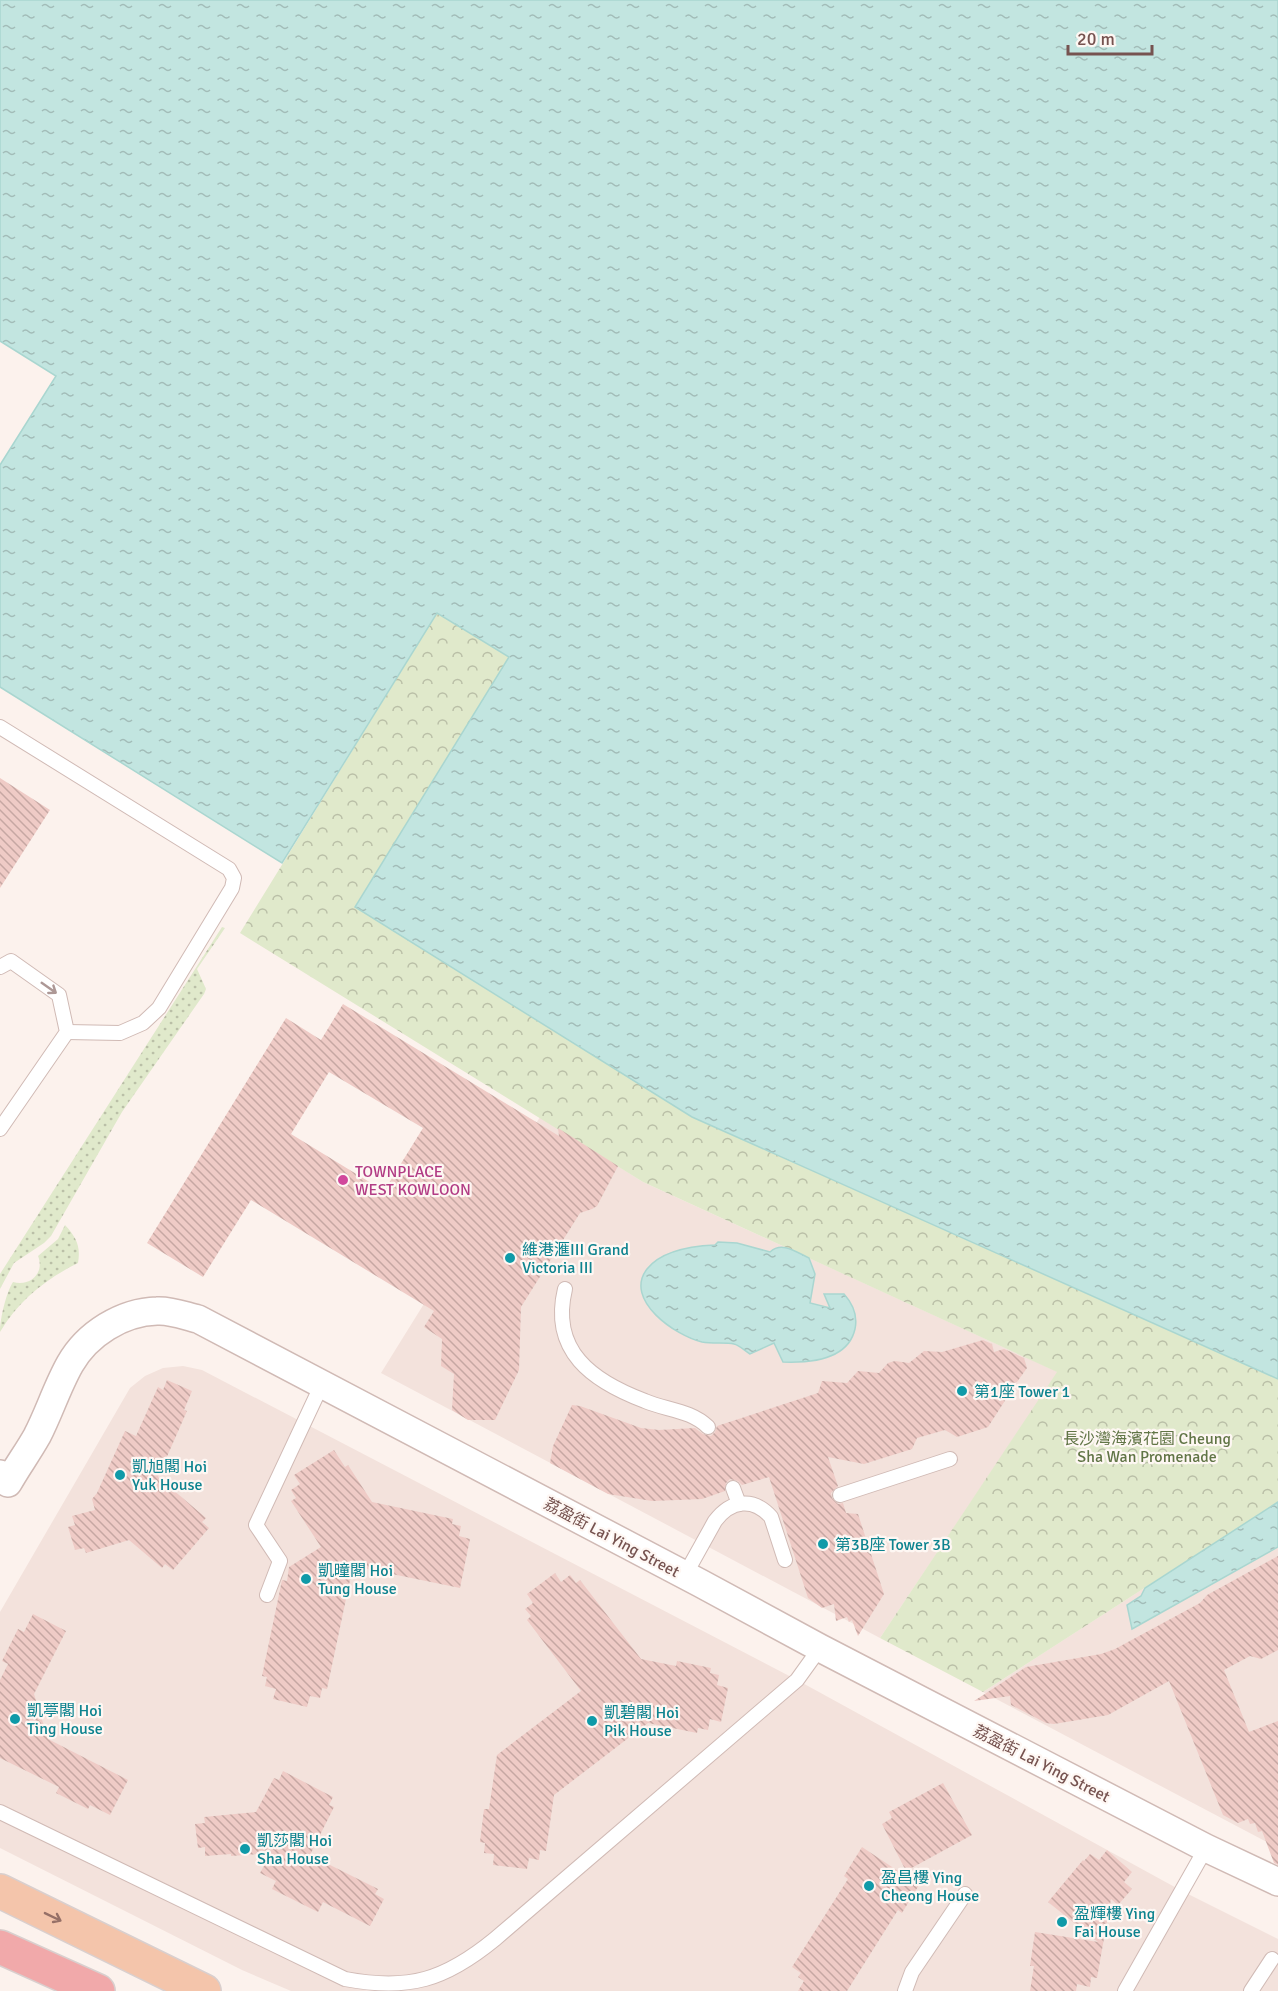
<svg xmlns="http://www.w3.org/2000/svg" width="1278" height="1991" viewBox="0 0 1278 1991" font-family="Signika,'Noto Sans TC',sans-serif">
  <style>
    .residential { fill: #f3e2dc }
    .grass { fill: url(#grass-dots) }
    .park { fill: url(#park-crowns) }
    .water { fill: url(#water-ripples); stroke: #a9d6d0; stroke-width: 1.5 }
    .building { fill: url(#building-back-hatch); fill-rule: evenodd }
    .lines { fill: none; stroke-linecap: round; stroke-linejoin: round }
    .lane-casing { stroke: #d0bab5; stroke-width: 16 }
    .street-casing { stroke: #d0bab5; stroke-width: 30 }
    .primary-casing { stroke: #d9cfce; stroke-width: 36 }
    .highway-casing { stroke: #d9cfce; stroke-width: 36 }
    .lane { stroke: #fff; stroke-width: 14 }
    .street { stroke: #fff; stroke-width: 27 }
    .primary { stroke: #f4c5ab; stroke-width: 33 }
    .highway { stroke: #f1a9aa; stroke-width: 33 }
    .oneway { stroke: #ad9896 }
    .oneway2 { stroke: #967067 }
    .hotel-dot { fill: #d1479c; stroke: #fef7f3; stroke-width: 2 }
    .culture-dot { fill: #0f9aa8; stroke: #fef7f3; stroke-width: 2 }
    .labels { text-anchor: middle; stroke-width: 4.5; stroke-linejoin: round; paint-order: stroke }
    .hotel-label { font-size: 16px; fill: #b23c85; stroke: #fef7f3; text-anchor: start }
    .culture-label { font-size: 16px; fill: #0d838f; stroke: #fef7f3; text-anchor: start }
    .park-label { font-size: 16px; fill: #617546; stroke: #fef7f3 }
    .street-label { font-size: 16px; fill: #765350; stroke: #fef7f3 }
  </style>
  <defs>
    <pattern id="grass-dots" width="8" height="8" patternUnits="userSpaceOnUse" patternTransform="scale(1.5)"><rect width="8" height="8" fill="#e0e9cb"/><path d="M2 2h.1M6 6h.1" fill="none" stroke="#babfa7" stroke-width="1.8" stroke-linecap="round"/></pattern>
    <pattern id="park-crowns" width="20" height="18" patternUnits="userSpaceOnUse" patternTransform="scale(1.5)"><rect width="20" height="18" fill="#e0e9cb"/><path d="M2 6a3 3 0 1 1 6 0M12 15a3 3 0 1 1 6 0" fill="none" stroke="#babfa7"/></pattern>
    <pattern id="water-ripples" width="26" height="14" patternUnits="userSpaceOnUse" patternTransform="scale(1.5)"><rect width="26" height="14" fill="#c2e5e0"/><path d="M2 4q2-2 4 0t4 0M15 11q2-2 4 0t4 0" fill="none" stroke="#a2bcb8"/></pattern>
    <pattern id="building-back-hatch" width="6" height="6" patternUnits="userSpaceOnUse" patternTransform="scale(1.5)"><rect width="6" height="6" fill="#efcbc6"/><path d="M-1 5l2 2M0 0l6 6M5-1l2 2" fill="none" stroke="#c6a7a3"/></pattern>
  </defs>
  <rect width="100%" height="100%" fill="#fcf2ed"/>
  <!-- residential -->
  <g class="residential">
    <path d="M 540,1117 L 643,1182 L 1058,1372 L 880,1638 L 381,1373 Z"/>
    <path d="M 183,1366 L 202,1370 L 797,1680 L 1182,1891 L 1278,1939 L 1278,1991 L 291,1991 L 242,1970 L 0,1848 L 0,1612 L 130,1388 L 145,1376 L 163,1368 Z"/>
    <path d="M 1278,1502 L 1278,1848 L 983,1692 L 1048,1650 Z"/>
  </g>
  <!-- grass -->
  <g class="grass">
    <path d="M 222,927 L 225,928 L 197,969 L 206,989 L 204,994 L 122,1112 L 51,1236 L 44,1243 L 14,1263 L 0,1289 L 0,1274 Z"/>
    <path d="M 65,1225 C 76,1237 81,1246 78,1263 C 46,1279 19,1300 0,1332 C 0,1319 6,1293 13,1282 C 30,1287 45,1273 38,1256 L 58,1239 Z"/>
  </g>
  <!-- park -->
  <path class="park" d="M 437,613 L 509,657 L 355,907 L 692,1117 L 1278,1379 L 1278,1502 L 983,1692 L 880,1638 L 1057,1372 L 643,1182 L 240,933 Z"/>
  <!-- water -->
  <g class="water">
    <path d="M 0,0 L 1278,0 L 1278,1379 L 692,1117 L 355,907 L 509,657 L 437,613 L 282,863 L 0,687 L 0,465 L 56,376 L 0,341 Z"/>
    <path d="M 718,1242 L 737,1243 L 770,1252 C 782,1241 796,1252 809,1258 L 815,1274 L 810,1303 L 830,1308 L 824,1294 L 844,1294 C 853,1304 858,1315 855,1329 C 848,1360 809,1363 783,1362 L 774,1343 L 750,1354 C 745,1351 739,1345 734,1344 C 726,1342 713,1344 702,1342 C 676,1336 623,1300 647,1269 C 662,1250 692,1246 715,1245 Z"/>
    <path d="M 1278,1502 L 1278,1547 L 1132,1629 L 1127,1605 L 1141,1596 L 1145,1588 Z"/>
  </g>
  <!-- building -->
  <g class="building">
    <path d="M 0,778 L 50,810 L 0,888 Z"/>
    <path d="M 343,1004 L 559,1136 L 558,1128 L 618,1166 L 597,1206 L 592,1209 L 580,1213 L 521,1307 L 519,1370 L 495,1420 L 468,1420 L 452,1410 L 454,1374 L 441,1366 L 442,1339 L 424,1327 L 434,1311 L 251,1200 L 203,1277 L 147,1243 L 286,1018 L 321,1040 ZM 329,1072 L 423,1128 L 384,1191 L 291,1134 Z"/>
    <path d="M 983,1340 L 992,1344 L 994,1352 L 1004,1349 L 1024,1358 L 1027,1368 L 1017,1382 L 1005,1387 L 1008,1396 L 988,1427 L 957,1437 L 945,1430 L 917,1438 L 912,1449 L 864,1464 L 828,1457 L 838,1486 L 831,1493 L 832,1498 L 838,1504 L 843,1503 L 846,1513 L 858,1514 L 884,1594 L 858,1636 L 852,1620 L 849,1622 L 847,1617 L 836,1621 L 834,1604 L 822,1608 L 808,1598 L 769,1477 L 742,1485 L 738,1481 L 730,1479 L 726,1483 L 725,1491 L 702,1499 L 652,1501 L 608,1494 L 550,1463 L 553,1446 L 572,1405 L 580,1406 L 641,1428 L 659,1430 L 695,1428 L 703,1434 L 711,1436 L 715,1432 L 717,1426 L 818,1393 L 822,1381 L 847,1383 L 858,1371 L 879,1373 L 888,1363 L 895,1361 L 909,1363 L 924,1351 L 942,1352 Z"/>
    <path d="M 167,1380 L 192,1391 L 184,1410 L 187,1411 L 158,1477 L 206,1518 L 202,1522 L 209,1528 L 173,1570 L 165,1564 L 162,1568 L 129,1540 L 86,1553 L 84,1548 L 75,1550 L 68,1527 L 75,1525 L 72,1516 L 95,1510 L 92,1499 L 97,1493 L 125,1431 L 136,1436 L 158,1387 L 163,1390 Z"/>
    <path d="M 334,1450 L 345,1467 L 348,1465 L 372,1502 L 453,1519 L 452,1524 L 461,1526 L 459,1536 L 470,1539 L 460,1588 L 353,1566 L 327,1689 L 322,1688 L 320,1698 L 310,1696 L 307,1707 L 273,1699 L 276,1689 L 265,1686 L 267,1677 L 262,1676 L 282,1580 L 287,1581 L 289,1567 L 321,1547 L 291,1501 L 296,1498 L 291,1490 L 300,1484 L 294,1475 Z"/>
    <path d="M 1278,1556 L 1278,1650 L 1261,1659 L 1250,1656 L 1224,1670 L 1249,1732 L 1278,1721 L 1278,1865 L 1274,1863 L 1262,1831 L 1258,1832 L 1255,1823 L 1250,1824 L 1248,1819 L 1238,1823 L 1223,1815 L 1169,1681 L 1108,1715 L 1054,1724 L 1046,1723 L 1011,1705 L 1010,1696 L 974,1701 L 1026,1667 L 1101,1654 L 1115,1649 L 1200,1603 L 1207,1595 Z"/>
    <path d="M 555,1573 L 561,1582 L 570,1575 L 576,1583 L 580,1580 L 641,1659 L 676,1666 L 677,1661 L 711,1668 L 710,1673 L 719,1675 L 717,1685 L 728,1688 L 721,1722 L 710,1719 L 708,1730 L 698,1728 L 697,1733 L 648,1723 L 554,1795 L 546,1851 L 540,1850 L 539,1860 L 529,1858 L 527,1869 L 493,1865 L 494,1854 L 484,1853 L 485,1843 L 480,1842 L 484,1809 L 489,1809 L 497,1755 L 581,1691 L 527,1620 L 531,1616 L 525,1609 L 533,1603 L 527,1594 Z"/>
    <path d="M 33,1614 L 66,1631 L 34,1694 L 48,1739 L 128,1780 L 110,1815 L 90,1805 L 88,1809 L 56,1793 L 59,1787 L 0,1758 L 0,1680 L 8,1664 L 2,1661 L 18,1629 L 24,1632 Z"/>
    <path d="M 283,1771 L 333,1797 L 329,1805 L 334,1807 L 310,1855 L 378,1889 L 375,1894 L 384,1899 L 370,1926 L 323,1902 L 318,1912 L 272,1889 L 276,1881 L 260,1873 L 271,1853 L 231,1856 L 231,1854 L 205,1856 L 205,1847 L 198,1848 L 195,1824 L 205,1823 L 204,1817 L 256,1812 L 274,1778 L 279,1780 Z"/>
    <path d="M 943,1783 L 972,1835 L 906,1871 L 882,1824 L 892,1818 L 889,1812 Z"/>
    <path d="M 862,1847 L 919,1885 L 902,1913 L 898,1910 L 847,1991 L 798,1991 L 804,1981 L 798,1977 L 801,1973 L 792,1967 L 848,1879 L 844,1876 Z"/>
    <path d="M 1107,1850 L 1132,1872 L 1124,1882 L 1132,1889 L 1118,1905 L 1111,1899 L 1097,1978 L 1091,1977 L 1090,1987 L 1077,1984 L 1076,1991 L 1030,1991 L 1034,1966 L 1030,1966 L 1035,1932 L 1098,1942 L 1048,1902 L 1083,1860 L 1084,1861 L 1090,1854 L 1099,1860 Z"/>
  </g>
  <g class="lines">
    <!-- lane casing -->
    <g class="lane-casing">
      <g id="lane">
        <path d="M 0,727 L 229,869 L 234,878 L 232,888 L 159,1008 L 143,1023 L 120,1033 L 67,1032"/>
        <path d="M 0,967 L 11,961 L 59,995 L 67,1032 L 0,1129"/>
        <path d="M 565,1289 C 550,1351 592,1381 645,1401 C 666,1410 691,1410 708,1427"/>
        <path d="M 733,1488 L 739,1504"/>
        <path d="M 840,1495 L 950,1459"/>
        <path d="M 685,1575 L 715,1521 C 731,1500 753,1497 771,1517 L 785,1560"/>
        <path d="M 267,1595 L 280,1561 L 256,1525 L 322,1384"/>
        <path d="M 0,1812 L 345,1979 C 409,1991 445,1980 495,1939 L 797,1680 L 820,1648"/>
        <path d="M 905,1991 L 912,1972 L 965,1894"/>
        <path d="M 1125,1991 L 1206,1848"/>
        <path d="M 1251,1991 L 1272,1959"/>
      </g>
    </g>
    <!-- street casing -->
    <g class="street-casing">
      <path id="street" d="M 0,1474 L 8,1483 C 17,1467 28,1452 37,1436 C 49,1413 57,1387 70,1364 C 87,1334 122,1312 157,1311 C 171,1310 185,1316 198,1319 L 700,1583 L 820,1648 L 1206,1848 L 1278,1882"/>
    </g>
    <!-- primary casing -->
    <g class="primary-casing">
      <path id="primary" d="M 0,1891 L 204,1991"/>
    </g>
    <!-- highway casing -->
    <g class="highway-casing">
      <path id="highway" d="M 0,1947 L 98,1991"/>
    </g>
    <!-- lane -->
    <use href="#lane" class="lane"/>
    <!-- street -->
    <use href="#street" class="street"/>
    <!-- primary -->
    <use href="#primary" class="primary"/>
    <!-- highway -->
    <use href="#highway" class="highway"/>
  </g>
  <!-- one-way arrows -->
  <defs><path id="oneway-shaft" d="M-6 0H5M1.5-3L5.5 0L1.5 3" fill="none" stroke-width="1.6" stroke-linecap="round" stroke-linejoin="round" transform="scale(1.5)"/></defs>
  <use class="oneway" href="#oneway-shaft" transform="translate(49 988) rotate(35)"/>
  <use class="oneway2" href="#oneway-shaft" transform="translate(53 1917) rotate(26)"/>
  <!-- markers -->
  <circle class="hotel-dot" cx="343" cy="1180" r="6"/>
  <g class="culture-dot">
    <circle cx="510" cy="1258" r="6"/>
    <circle cx="962" cy="1391" r="6"/>
    <circle cx="120" cy="1475" r="6"/>
    <circle cx="823" cy="1544" r="6"/>
    <circle cx="306" cy="1579" r="6"/>
    <circle cx="15" cy="1719" r="6"/>
    <circle cx="592" cy="1721" r="6"/>
    <circle cx="245" cy="1849" r="6"/>
    <circle cx="869" cy="1886" r="6"/>
    <circle cx="1062" cy="1922" r="6"/>
  </g>
  <g class="labels">
    <!-- hotel labels -->
    <g class="hotel-label">
      <text x="355" y="1177">TOWNPLACE<tspan x="355" dy="18">WEST KOWLOON</tspan></text>
    </g>
    <!-- culture labels -->
    <g class="culture-label">
      <text x="522" y="1255">維港滙III Grand<tspan x="522" dy="18">Victoria III</tspan></text>
      <text x="974" y="1397">第1座 Tower 1</text>
      <text x="132" y="1472">凱旭閣 Hoi<tspan x="132" dy="18">Yuk House</tspan></text>
      <text x="835" y="1550">第3B座 Tower 3B</text>
      <text x="318" y="1576">凱曈閣 Hoi<tspan x="318" dy="18">Tung House</tspan></text>
      <text x="27" y="1716">凱葶閣 Hoi<tspan x="27" dy="18">Ting House</tspan></text>
      <text x="604" y="1718">凱碧閣 Hoi<tspan x="604" dy="18">Pik House</tspan></text>
      <text x="257" y="1846">凱莎閣 Hoi<tspan x="257" dy="18">Sha House</tspan></text>
      <text x="881" y="1883">盈昌樓 Ying<tspan x="881" dy="18">Cheong House</tspan></text>
      <text x="1074" y="1919">盈輝樓 Ying<tspan x="1074" dy="18">Fai House</tspan></text>
    </g>
    <!-- park labels -->
    <g class="park-label">
      <text x="1147" y="1444">長沙灣海濱花園 Cheung<tspan x="1147" dy="18">Sha Wan Promenade</tspan></text>
    </g>
    <!-- street labels -->
    <g class="street-label">
      <text transform="translate(612 1537) rotate(28)" y="6">荔盈街 Lai Ying Street</text>
      <text transform="translate(1042 1763) rotate(27)" y="6">荔盈街 Lai Ying Street</text>
    </g>
  </g>
  <!-- scale -->
  <path d="M1068 45v9h84v-9" fill="none" stroke="#765350" stroke-width="3"/>
  <text x="1077" y="45" font-size="18" fill="#765350" stroke="#fef7f3" stroke-width="4.5" paint-order="stroke">20 m</text>
</svg>
